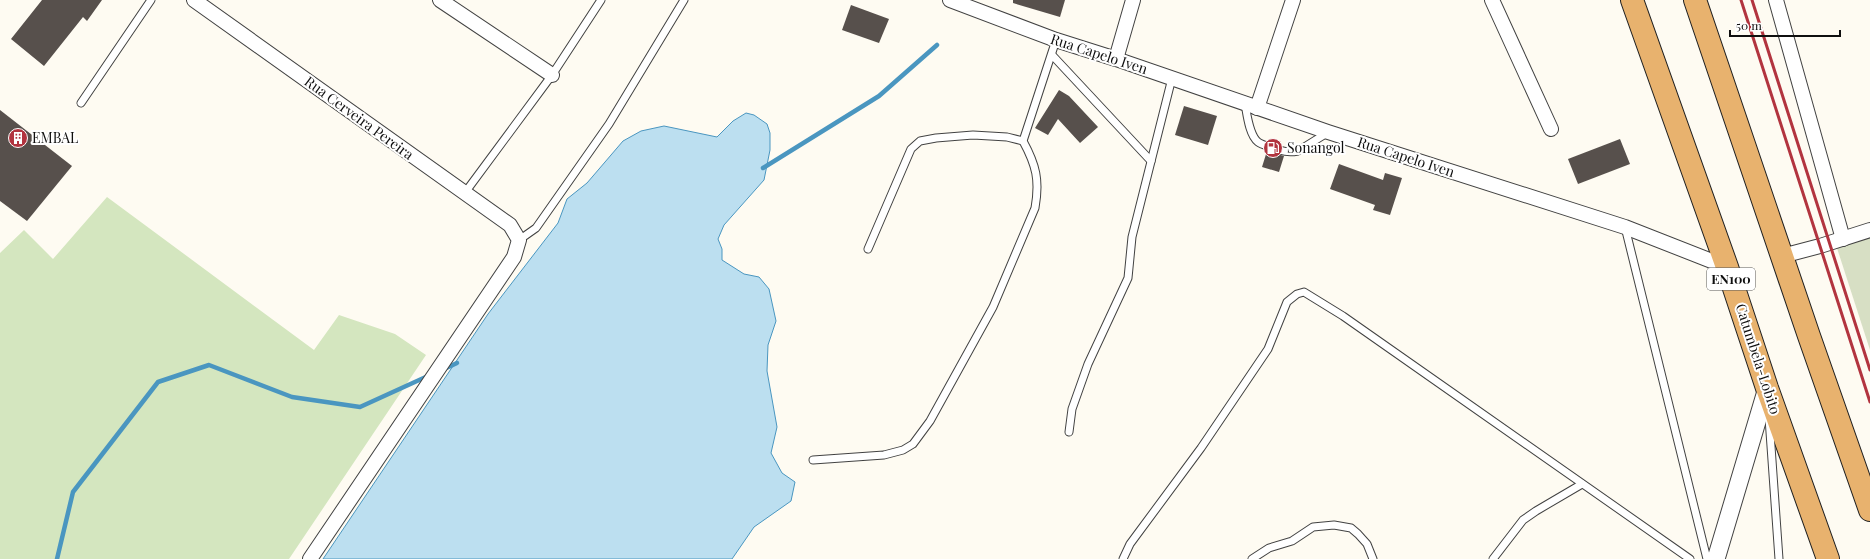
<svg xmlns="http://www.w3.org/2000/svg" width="1870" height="559" viewBox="0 0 1870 559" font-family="'Playfair Display',serif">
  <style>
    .green { fill: #d4e6bf }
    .cemetery { fill: #d7dfc4 }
    .water { fill: #bcdff0; stroke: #4a96c0 }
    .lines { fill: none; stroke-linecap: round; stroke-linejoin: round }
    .stream { stroke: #4a96c0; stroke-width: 4.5 }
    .building { fill: #57504c }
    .service-casing { stroke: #424242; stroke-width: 9 }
    .minor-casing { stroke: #424242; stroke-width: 16 }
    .tertiary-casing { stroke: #424242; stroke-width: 19 }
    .trunk-casing { stroke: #202020; stroke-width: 24 }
    .service { stroke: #fff; stroke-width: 7 }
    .minor { stroke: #fff; stroke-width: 14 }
    .tertiary { stroke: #fff; stroke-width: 17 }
    .trunk { stroke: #e8b26e; stroke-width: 22 }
    .rail { stroke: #b2343f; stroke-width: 3 }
    .labels { text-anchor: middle; stroke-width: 4; stroke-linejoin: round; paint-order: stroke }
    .shield { fill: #fff; stroke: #575757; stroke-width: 1 }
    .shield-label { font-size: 13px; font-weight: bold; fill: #0f0f0f }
    .street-label { font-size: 14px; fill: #0f0f0f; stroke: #fff }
    .poi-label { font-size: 14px; fill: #0f0f0f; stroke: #fff; text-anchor: start }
  </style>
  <rect width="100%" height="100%" fill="#fefbf2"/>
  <!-- green -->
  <path class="green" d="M 107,197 L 314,350 L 339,315 L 395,334 L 426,355 L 289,559 L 0,559 L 0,253 L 24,230 L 53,259 Z"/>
  <!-- cemetery -->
  <path class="cemetery" d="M 1870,234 L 1870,350 L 1836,245 Z"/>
  <!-- water -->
  <path class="water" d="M 746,113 L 754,115 L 767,124 L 770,133 L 770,150 L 764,180 L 724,225 L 718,239 L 722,249 L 722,260 L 744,274 L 759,277 L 769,289 L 776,321 L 768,345 L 767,371 L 777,427 L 771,453 L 782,473 L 795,482 L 791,501 L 754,527 L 732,559 L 323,559 L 488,314 L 558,223 L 567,199 L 587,183 L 623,141 L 641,131 L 664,126 L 717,137 L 733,121 Z"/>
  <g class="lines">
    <!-- stream -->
    <g class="stream">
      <path d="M 763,168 L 879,96 L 937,45"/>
      <path d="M 442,370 L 457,363"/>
      <path d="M 57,559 L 73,492 L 158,382 L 209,365 L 292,397 L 360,407 L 428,376"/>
    </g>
  </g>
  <!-- building -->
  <g class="building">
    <path d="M 42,0 L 102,0 L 87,21 L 83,17 L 44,66 L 11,39 Z"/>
    <path d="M 1013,0 L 1065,0 L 1060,17 L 1013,3 Z"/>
    <path d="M 851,5 L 889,19 L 879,43 L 842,30 Z"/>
    <path d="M 1059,90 L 1069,96 L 1098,127 L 1080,143 L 1058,119 L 1048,135 L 1035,128 Z"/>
    <path d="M 1184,106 L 1217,116 L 1208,145 L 1175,135 Z"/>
    <path d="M 0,110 L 72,166 L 27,221 L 0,201 Z"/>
    <path d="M 1620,139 L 1630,164 L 1578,184 L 1568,159 Z"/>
    <path d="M 1267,151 L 1284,156 L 1279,172 L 1262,167 Z"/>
    <path d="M 1339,164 L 1383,180 L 1385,173 L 1402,178 L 1390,215 L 1373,210 L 1375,205 L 1330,189 Z"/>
  </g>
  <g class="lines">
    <!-- service casing -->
    <g class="service-casing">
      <g id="service">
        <path d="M 1052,55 L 1151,161"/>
        <path d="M 81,103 L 151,0"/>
        <path d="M 1245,104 C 1247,114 1249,135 1258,142 C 1262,145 1268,146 1273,148 C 1282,151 1288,153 1298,151 L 1327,133"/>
        <path d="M 464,194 L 552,75 L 601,0"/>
        <path d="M 1625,227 L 1707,559"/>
        <path d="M 519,240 L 536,228 L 609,124 L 684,0"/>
        <path d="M 868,249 L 911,149 L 920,141 L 936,138 L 973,135 L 1007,137 L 1023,141"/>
        <path d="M 1769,418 L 1779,559"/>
        <path d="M 1069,432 L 1072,409 L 1088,364 L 1128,278 L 1132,237 L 1172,78"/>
        <path d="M 813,460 L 884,455 L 903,450 L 913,444 L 930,421 L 993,307 L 1035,208 C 1040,180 1036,165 1023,141 L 1056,40"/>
        <path d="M 1123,559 L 1130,544 L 1201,448 L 1268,349 L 1287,302 L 1297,294 L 1304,292 L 1343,316 L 1690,559"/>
        <path d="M 1252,559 L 1269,548 L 1292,541 L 1313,527 L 1334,525 L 1351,528 L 1358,534 L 1367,544 L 1373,559"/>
        <path d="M 1493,559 L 1523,520 L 1536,511 L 1582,484"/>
      </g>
    </g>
    <!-- minor casing -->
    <g class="minor-casing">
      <g id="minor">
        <path d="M 194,0 L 510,225 L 519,240 L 514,257 L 310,559"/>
        <path d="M 440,0 L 552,75"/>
        <path d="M 950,0 L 1056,40 L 1116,59 L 1328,132 L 1625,227 L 1727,267"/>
        <path d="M 1492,0 L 1551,129"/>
        <path d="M 1776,0 L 1843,239"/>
        <path d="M 1116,59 L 1133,0"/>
        <path d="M 1257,108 L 1293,0"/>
        <path d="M 1782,256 L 1820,246 L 1870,230"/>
      </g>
    </g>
    <!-- tertiary casing -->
    <g class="tertiary-casing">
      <path id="tertiary" d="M 1716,559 L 1767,388"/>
    </g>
    <!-- trunk casing -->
    <g class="trunk-casing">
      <g id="trunk">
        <path d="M 1632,0 L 1727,267 L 1767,388 L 1828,559"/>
        <path d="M 1695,0 L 1809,336 L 1870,510"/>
      </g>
    </g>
    <!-- service -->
    <use href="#service" class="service"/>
    <!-- minor -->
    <use href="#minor" class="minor"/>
    <!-- tertiary -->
    <use href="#tertiary" class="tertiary"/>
    <!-- trunk -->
    <use href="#trunk" class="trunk"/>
    <!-- rail -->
    <g class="rail">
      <path d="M 1741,0 L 1870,402"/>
      <path d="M 1752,0 L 1870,370"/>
    </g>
  </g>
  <!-- icons -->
  <defs>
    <g id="building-disc" transform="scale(1)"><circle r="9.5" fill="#b2343f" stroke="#fff"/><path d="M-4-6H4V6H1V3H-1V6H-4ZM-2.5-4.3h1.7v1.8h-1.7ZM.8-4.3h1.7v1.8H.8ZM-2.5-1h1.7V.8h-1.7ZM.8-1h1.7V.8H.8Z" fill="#fff"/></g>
    <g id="fuel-disc" transform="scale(1)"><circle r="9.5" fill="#b2343f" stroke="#fff"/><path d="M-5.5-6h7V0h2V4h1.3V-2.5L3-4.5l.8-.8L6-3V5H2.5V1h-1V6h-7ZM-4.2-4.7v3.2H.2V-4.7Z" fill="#fff"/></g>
  </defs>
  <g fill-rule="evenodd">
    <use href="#building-disc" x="18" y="138"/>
    <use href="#fuel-disc" x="1273" y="148"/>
  </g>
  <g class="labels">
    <!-- shield labels -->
    <rect class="shield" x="1707" y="268" width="48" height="22" rx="3"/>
    <g class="shield-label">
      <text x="1731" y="284">EN100</text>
    </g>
    <!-- street labels -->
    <g class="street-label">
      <text transform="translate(1099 54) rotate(18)" y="5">Rua Capelo Iven</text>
      <text transform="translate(359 118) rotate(36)" y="5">Rua Cerveira Pereira</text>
      <text transform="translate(1406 157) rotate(18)" y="5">Rua Capelo Iven</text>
      <text transform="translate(1758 359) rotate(72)" y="5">Catumbela-Lobito</text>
    </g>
    <!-- poi labels -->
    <g class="poi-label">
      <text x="32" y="143">EMBAL</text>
      <text x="1287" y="153">Sonangol</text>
    </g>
  </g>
  <!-- scale -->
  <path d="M1730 30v6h110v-6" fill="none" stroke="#0f0f0f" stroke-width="2"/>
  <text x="1736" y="30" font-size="12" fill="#0f0f0f" stroke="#ffffff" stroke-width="3" paint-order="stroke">50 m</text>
</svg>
